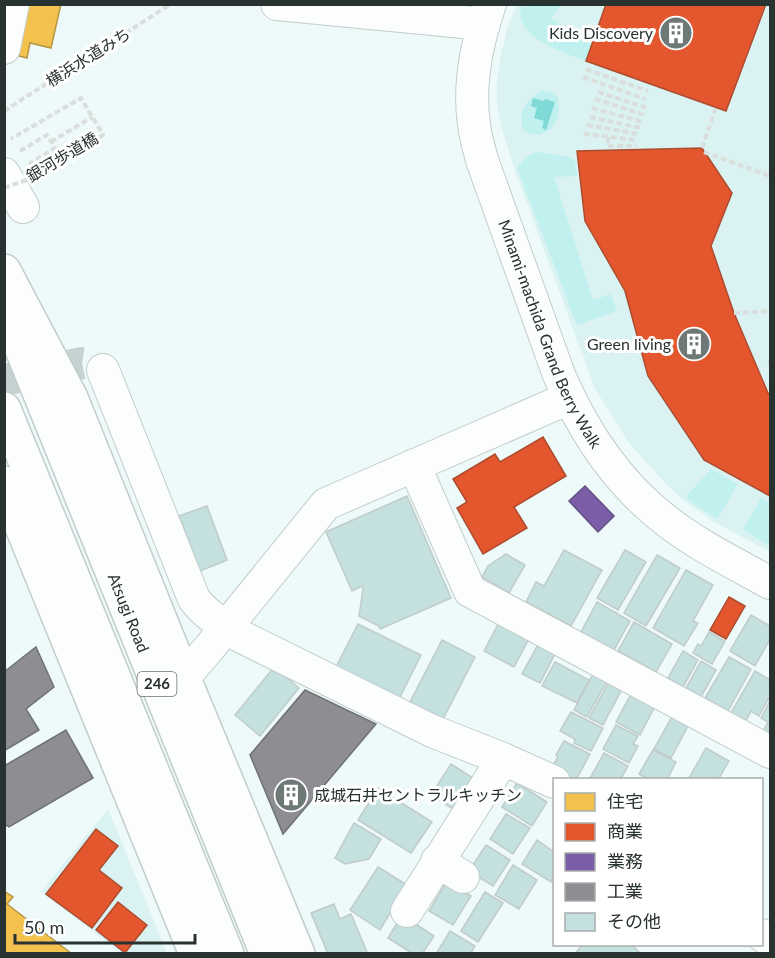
<svg xmlns="http://www.w3.org/2000/svg" width="775" height="958" viewBox="0 0 775 958" font-family="Lato,'Noto Sans JP',sans-serif">
  <style>
    .built { fill: #daf3f2 }
    .green { fill: #c0f1ef }
    .water { fill: #7fdad7 }
    .homes { fill: #f2c14e; stroke: #b59645; stroke-width: 1.5 }
    .shops { fill: #e4572e; stroke: #ac4c2f; stroke-width: 1.5 }
    .offices { fill: #7b5ea7; stroke: #625184; stroke-width: 1.5 }
    .industry { fill: #8d8d92; stroke: #6f7275; stroke-width: 1.5 }
    .building { fill: #c4e1df; stroke: #c0cbca; stroke-width: 1.5 }
    .lines { fill: none; stroke-linecap: round; stroke-linejoin: round }
    .minor-tunnel { stroke: #c6d2d1; stroke-width: 32; stroke-dasharray: 32 16; stroke-linecap: butt }
    .minor-casing { stroke: #c2cccb; stroke-width: 34 }
    .highway-casing { stroke: #c2cccb; stroke-width: 36 }
    .path { stroke: #dadedd; stroke-width: 4; stroke-dasharray: 6 3; stroke-linecap: butt }
    .minor { stroke: #fcfefe; stroke-width: 32 }
    .highway { stroke: #fcfefe; stroke-width: 33 }
    .path-bridge { stroke: #dadedd; stroke-width: 4; stroke-dasharray: 6 3; stroke-linecap: butt }
    .labels { text-anchor: middle; stroke-width: 6; stroke-linejoin: round; paint-order: stroke }
    .shield { fill: #fff; stroke: #68706f; stroke-width: 1.5 }
    .shield-label { font-size: 15px; font-weight: bold; fill: #283231 }
    .poi-label { font-size: 16px; fill: #283231; stroke: #fff; text-anchor: end }
    .street-label { font-size: 16px; fill: #283231; stroke: #fff }
  </style>
  <rect width="100%" height="100%" fill="#eefaf9"/>
  <!-- built -->
  <g class="built">
    <path d="M 517,5 L 770,5 L 770,552 L 716,523 L 683,500 L 663,481 L 629,443 L 595,389 L 514,168 L 501,126 L 497,106 L 497,80 L 501,55 L 507,29 Z"/>
    <path d="M 108,809 L 167,953 L 121,953 L 41,892 Z"/>
  </g>
  <!-- green -->
  <g class="green">
    <path d="M 522,5 L 561,5 L 551,18 L 592,46 L 586,61 C 565,53 510,36 522,5 Z"/>
    <path d="M 542,90 L 551,92 L 558,97 C 558,101 559,104 559,107 C 560,127 540,143 523,130 C 518,111 526,100 542,90 Z"/>
    <path d="M 537,152 L 565,156 L 575,160 L 577,176 L 554,177 L 593,300 L 611,294 L 617,311 L 577,325 L 517,168 C 523,160 528,155 537,152 Z"/>
    <path d="M 711,469 L 738,484 L 717,519 L 697,506 L 686,497 Z"/>
    <path d="M 761,498 L 770,503 L 770,511 L 767,518 L 770,520 L 770,546 L 743,530 Z"/>
  </g>
  <!-- water -->
  <path class="water" d="M 533,98 L 544,101 L 545,99 L 555,102 L 546,130 L 542,128 L 544,121 L 534,118 L 537,108 L 531,106 Z"/>
  <!-- homes -->
  <g class="homes">
    <path d="M 23,4 L 61,4 L 51,48 L 30,43 L 27,58 L 11,54 Z"/>
    <path d="M 4,891 L 13,897 L 7,904 L 72,954 L 4,954 Z"/>
  </g>
  <!-- shops -->
  <g class="shops">
    <path d="M 606,4 L 766,4 L 726,111 L 586,61 Z"/>
    <path d="M 702,148 L 732,193 L 711,246 L 734,313 L 768,393 L 770,395 L 770,496 L 704,460 L 648,376 L 625,291 L 585,221 L 577,151 Z"/>
    <path d="M 543,437 L 566,476 L 514,507 L 527,528 L 483,554 L 457,508 L 467,502 L 453,479 L 495,454 L 500,462 Z"/>
    <path d="M 729,597 L 745,606 L 726,639 L 710,630 Z"/>
    <path d="M 96,829 L 118,846 L 99,870 L 122,888 L 92,928 L 46,894 Z"/>
    <path d="M 118,902 L 147,925 L 125,953 L 96,930 Z"/>
  </g>
  <!-- offices -->
  <path class="offices" d="M 585,486 L 614,516 L 598,532 L 569,501 Z"/>
  <!-- industry -->
  <g class="industry">
    <path d="M 36,647 L 54,687 L 26,709 L 39,730 L 4,751 L 4,672 Z"/>
    <path d="M 305,690 L 376,724 L 283,834 L 250,755 Z"/>
    <path d="M 66,730 L 93,778 L 9,827 L 4,824 L 4,766 Z"/>
  </g>
  <!-- building -->
  <g class="building">
    <path d="M 407,496 L 451,598 L 380,629 L 379,626 L 359,616 L 363,589 L 362,586 L 352,591 L 326,532 Z"/>
    <path d="M 207,506 L 227,560 L 200,571 L 179,516 Z"/>
    <path d="M 564,550 L 602,570 L 571,626 L 526,602 L 536,582 L 544,586 Z"/>
    <path d="M 625,550 L 646,562 L 618,610 L 597,598 Z"/>
    <path d="M 506,554 L 525,565 L 509,593 L 482,577 L 488,566 Z"/>
    <path d="M 657,555 L 680,568 L 646,626 L 624,613 Z"/>
    <path d="M 686,570 L 713,585 L 693,621 L 698,623 L 684,646 L 653,628 Z"/>
    <path d="M 597,602 L 630,621 L 614,650 L 581,632 Z"/>
    <path d="M 751,615 L 770,626 L 770,639 L 755,666 L 730,651 Z"/>
    <path d="M 502,617 L 532,633 L 514,667 L 484,651 Z"/>
    <path d="M 634,622 L 672,644 L 656,672 L 618,651 Z"/>
    <path d="M 358,624 L 421,655 L 397,703 L 334,671 Z"/>
    <path d="M 709,632 L 725,641 L 712,664 L 693,653 L 698,644 L 701,646 Z"/>
    <path d="M 442,640 L 475,657 L 441,723 L 408,706 Z"/>
    <path d="M 539,643 L 556,652 L 540,683 L 522,674 Z"/>
    <path d="M 683,651 L 698,660 L 683,687 L 668,678 Z"/>
    <path d="M 729,657 L 751,669 L 728,711 L 705,698 Z"/>
    <path d="M 701,661 L 716,670 L 701,697 L 686,688 Z"/>
    <path d="M 555,662 L 589,680 L 577,703 L 542,686 Z"/>
    <path d="M 274,667 L 299,688 L 260,736 L 235,715 Z"/>
    <path d="M 755,671 L 770,680 L 770,696 L 759,716 L 751,711 L 746,721 L 731,713 Z"/>
    <path d="M 593,674 L 607,681 L 587,717 L 574,710 Z"/>
    <path d="M 609,682 L 622,689 L 603,725 L 589,718 Z"/>
    <path d="M 632,692 L 656,704 L 640,735 L 616,722 Z"/>
    <path d="M 770,701 L 770,734 L 763,731 L 768,722 L 761,718 Z"/>
    <path d="M 571,712 L 603,728 L 591,751 L 574,743 L 575,739 L 560,731 Z"/>
    <path d="M 673,715 L 689,724 L 671,758 L 654,749 Z"/>
    <path d="M 616,725 L 638,736 L 633,744 L 638,746 L 629,763 L 603,749 Z"/>
    <path d="M 564,741 L 590,754 L 576,780 L 574,780 L 552,768 L 558,756 L 556,755 Z"/>
    <path d="M 706,748 L 729,761 L 718,780 L 688,780 Z"/>
    <path d="M 653,750 L 676,762 L 667,780 L 649,780 L 639,774 Z"/>
    <path d="M 604,753 L 628,766 L 620,780 L 589,780 Z"/>
    <path d="M 451,764 L 473,778 L 453,809 L 431,795 Z"/>
    <path d="M 517,783 L 547,802 L 532,826 L 502,807 Z"/>
    <path d="M 378,788 L 432,822 L 411,853 L 358,820 Z"/>
    <path d="M 506,814 L 530,828 L 513,854 L 490,839 Z"/>
    <path d="M 354,823 L 381,839 L 369,859 L 345,864 L 335,858 Z"/>
    <path d="M 537,840 L 554,852 L 554,876 L 551,882 L 522,864 Z"/>
    <path d="M 486,845 L 510,860 L 493,886 L 469,871 Z"/>
    <path d="M 513,865 L 537,880 L 519,909 L 495,895 Z"/>
    <path d="M 378,867 L 407,885 L 380,930 L 350,910 Z"/>
    <path d="M 447,881 L 471,896 L 453,925 L 429,911 Z"/>
    <path d="M 485,892 L 503,903 L 478,942 L 461,931 Z"/>
    <path d="M 334,904 L 340,919 L 351,914 L 367,952 L 364,954 L 328,954 L 311,913 Z"/>
    <path d="M 402,915 L 434,936 L 422,954 L 413,954 L 388,938 Z"/>
    <path d="M 450,931 L 475,946 L 470,954 L 436,954 Z"/>
    <path d="M 583,944 L 631,944 L 641,954 L 575,954 Z"/>
  </g>
  <g class="lines">
    <!-- minor-tunnel -->
    <path class="minor-tunnel" d="M 4,380 L 82,363 L 95,365 L 103,370"/>
    <!-- minor casing -->
    <g class="minor-casing">
      <g id="minor">
        <path d="M 277,4 L 484,24"/>
        <path id="s1" d="M 490,4 C 477,42 468,84 474,124 C 475,136 479,148 482,160 L 559,375 C 583,431 619,485 668,522 C 699,546 736,564 770,583"/>
        <path d="M 4,48 L 13,4"/>
        <path d="M 4,174 L 23,207"/>
        <path d="M 103,370 L 194,599 C 206,615 223,625 240,636 L 432,731 L 503,759 L 554,782"/>
        <path d="M 414,465 L 470,591 L 770,752"/>
        <path d="M 182,674 L 191,669 L 210,647 L 326,504 L 569,398"/>
        <path d="M 437,861 L 463,877"/>
        <path d="M 407,911 L 503,759"/>
        <path d="M 762,935 L 770,941"/>
      </g>
    </g>
    <!-- highway casing -->
    <g class="highway-casing">
      <g id="highway">
        <path d="M 4,271 L 71,398 L 182,674 L 298,954"/>
        <path id="s2" d="M 10,320 L 267,954"/>
        <path d="M 4,409 L 227,954"/>
        <path d="M 4,483 L 196,954"/>
      </g>
    </g>
    <!-- path -->
    <g class="path">
      <path d="M 586,69 L 648,91"/>
      <path d="M 583,77 L 645,99"/>
      <path d="M 598,92 L 647,108"/>
      <path d="M 595,99 L 645,115"/>
      <path d="M 592,108 L 643,122"/>
      <path d="M 4,111 L 171,4"/>
      <path d="M 590,117 L 641,128"/>
      <path d="M 587,125 L 639,134"/>
      <path d="M 584,134 L 637,140"/>
      <path d="M 608,137 L 608,146 L 636,146"/>
      <path d="M 51,142 L 92,117"/>
      <path d="M 702,148 L 716,107"/>
      <path d="M 20,151 L 47,135 L 55,148 L 29,164"/>
      <path d="M 704,152 L 770,176"/>
      <path d="M 734,313 L 770,311"/>
      <path d="M 769,360 L 770,363"/>
    </g>
    <!-- minor -->
    <use href="#minor" class="minor"/>
    <!-- highway -->
    <use href="#highway" class="highway"/>
    <!-- path-bridge -->
    <path class="path-bridge" d="M 4,188 L 29,179 L 103,135 L 81,98 L 11,139"/>
  </g>
  <!-- icons -->
  <defs>
    <g id="building-disc" transform="scale(1.725)"><circle r="9.5" fill="#6d7877" stroke="#fff"/><path d="M-4-6H4V6H1V3H-1V6H-4ZM-2.5-4.3h1.7v1.8h-1.7ZM.8-4.3h1.7v1.8H.8ZM-2.5-1h1.7V.8h-1.7ZM.8-1h1.7V.8H.8Z" fill="#fff"/></g>
  </defs>
  <g fill-rule="evenodd">
    <use href="#building-disc" x="676" y="33"/>
    <use href="#building-disc" x="694" y="344"/>
    <use href="#building-disc" x="291" y="795"/>
  </g>
  <g class="labels">
    <!-- shield labels -->
    <rect class="shield" x="137.5" y="672" width="39" height="24" rx="4.5"/>
    <g class="shield-label">
      <text x="157" y="689">246</text>
    </g>
    <!-- poi labels -->
    <g class="poi-label">
      <text x="653" y="39">Kids Discovery</text>
      <text x="671" y="350">Green living</text>
      <text x="314" y="801" text-anchor="start">成城石井セントラルキッチン</text>
    </g>
    <!-- street labels -->
    <g class="street-label">
      <text transform="translate(88 57) rotate(-32)" y="6">横浜水道みち</text>
      <text transform="translate(62 157) rotate(-31)" y="6">銀河歩道橋</text>
      <text dy="6" stroke="none"><textPath href="#s1" startOffset="346">Minami-machida Grand Berry Walk</textPath></text>
      <text dy="6" stroke="none"><textPath href="#s2" startOffset="316">Atsugi Road</textPath></text>
    </g>
  </g>
  <!-- border -->
  <rect width="775" height="958" fill="none" stroke="#283231" stroke-width="12"/>
  <!-- legend -->
  <rect x="553" y="778" width="210" height="168" fill="#ffffff" stroke="#a9adad" stroke-width="1.5"/>
  <rect x="565" y="793" width="30" height="18" fill="#f2c14e" stroke="#a9adad" stroke-width="1.5"/>
  <text x="607" y="808" font-size="18" fill="#283231">住宅</text>
  <rect x="565" y="823" width="30" height="18" fill="#e4572e" stroke="#a9adad" stroke-width="1.5"/>
  <text x="607" y="838" font-size="18" fill="#283231">商業</text>
  <rect x="565" y="853" width="30" height="18" fill="#7b5ea7" stroke="#a9adad" stroke-width="1.5"/>
  <text x="607" y="868" font-size="18" fill="#283231">業務</text>
  <rect x="565" y="883" width="30" height="18" fill="#8d8d92" stroke="#a9adad" stroke-width="1.5"/>
  <text x="607" y="898" font-size="18" fill="#283231">工業</text>
  <rect x="565" y="913" width="30" height="18" fill="#c4e1df" stroke="#a9adad" stroke-width="1.5"/>
  <text x="607" y="928" font-size="18" fill="#283231">その他</text>
  <!-- scale -->
  <path d="M15 934v9h180v-9" fill="none" stroke="#283231" stroke-width="3"/>
  <text x="24" y="934" font-size="18" fill="#283231" stroke="#ffffff" stroke-width="4.5" paint-order="stroke">50 m</text>
</svg>
